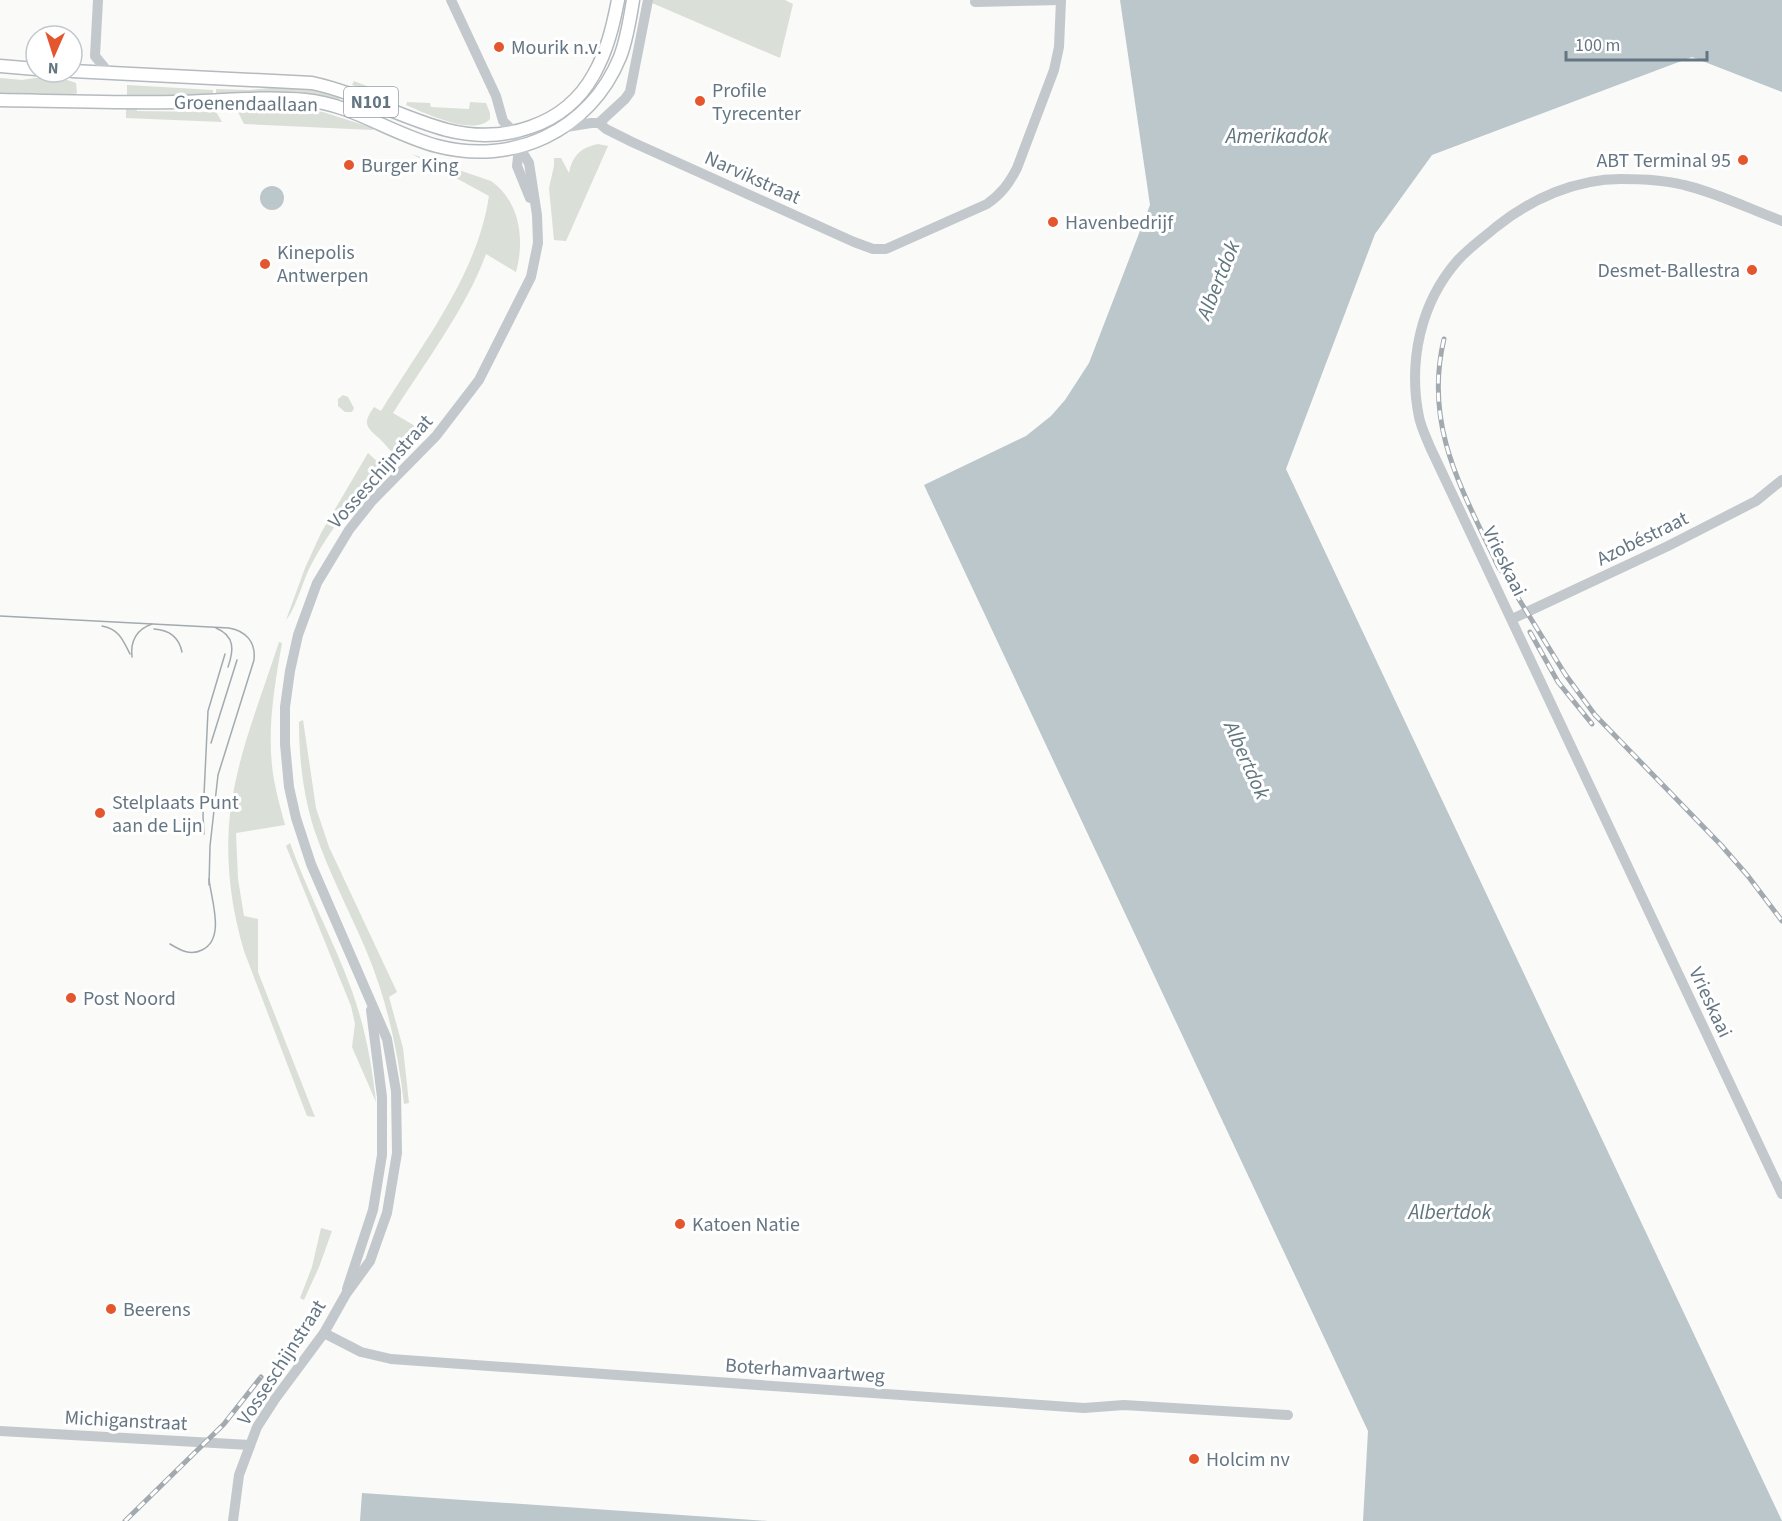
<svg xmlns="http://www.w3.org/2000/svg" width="1782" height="1521" viewBox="0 0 1782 1521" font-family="'Source Sans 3',sans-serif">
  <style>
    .green { fill: #dadfd7 }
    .water { fill: #bbc7cb }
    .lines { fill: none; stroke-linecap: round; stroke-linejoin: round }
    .major-casing { stroke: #b5babe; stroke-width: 15 }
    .minor { stroke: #c3c8cc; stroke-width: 10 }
    .major { stroke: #fff; stroke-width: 12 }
    .tram { stroke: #a2aab0; stroke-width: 1.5 }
    .rail-casing { stroke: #a2aab0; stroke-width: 5 }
    .rail { stroke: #fff; stroke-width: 3; stroke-dasharray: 9; stroke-linecap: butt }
    .poi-dot { fill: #e4572e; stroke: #fff; stroke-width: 2 }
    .labels { text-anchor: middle; stroke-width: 6; stroke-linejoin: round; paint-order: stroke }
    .shield { fill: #fff; stroke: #939fa8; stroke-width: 1.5 }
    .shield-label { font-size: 18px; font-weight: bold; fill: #657683 }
    .poi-label { font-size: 20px; fill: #657683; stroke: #fff; text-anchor: start }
    .street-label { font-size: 20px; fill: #657683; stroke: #fff }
    .water-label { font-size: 21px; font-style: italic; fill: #60757c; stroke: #fff }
  </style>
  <rect width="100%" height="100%" fill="#fafaf8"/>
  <!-- green -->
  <g class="green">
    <path d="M 653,0 L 785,0 L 793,4 L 780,58 L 652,3 Z"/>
    <path d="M 48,76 L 61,78 L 76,83 L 77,93 L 71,96 L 0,94 L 0,78 L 22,80 Z"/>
    <path d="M 354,81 L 397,98 L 395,102 L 352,85 Z"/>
    <path d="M 127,85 L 213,90 L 213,97 L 127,97 Z"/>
    <path d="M 291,86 L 315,89 L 340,96 L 339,101 L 326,97 L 216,97 L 216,89 L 249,90 Z"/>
    <path d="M 407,102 L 430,103 L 431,107 L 469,109 L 470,102 L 486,103 L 490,113 L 490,119 C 473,137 425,113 406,105 Z"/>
    <path d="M 126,108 L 136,108 L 137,111 L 210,112 L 210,108 L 214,108 L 222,122 L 126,118 Z"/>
    <path d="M 259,109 L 286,108 L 323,112 L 373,128 L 373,130 L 244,124 L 238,112 L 258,112 Z"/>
    <path d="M 598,144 L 608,146 L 566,241 L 554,240 L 549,188 L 554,166 L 554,158 L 561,158 L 569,173 C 572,156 581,147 598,144 Z"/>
    <path d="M 412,154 L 491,181 C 520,201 525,240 516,272 L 486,254 C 467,307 424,364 393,413 L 420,429 L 395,456 C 390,450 385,444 379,438 C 365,426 363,423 374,407 L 381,411 C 422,344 477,276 489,196 Z"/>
    <path d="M 343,395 L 348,397 L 354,408 L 352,412 L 345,412 L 338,406 L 338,399 Z"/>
    <path d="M 368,453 L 381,465 L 380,472 C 353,501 327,533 309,569 C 303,582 294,612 286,620 L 305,568 L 321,533 Z"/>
    <path d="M 279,642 L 282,643 C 274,688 266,735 274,780 C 277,796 281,810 285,825 L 236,833 L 238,879 L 244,916 L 258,919 L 258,972 L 315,1117 L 307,1116 L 244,951 C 231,907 225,861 230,814 C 237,755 261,698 279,642 Z"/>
    <path d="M 303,720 L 316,808 L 329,847 L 397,992 L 389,997 L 403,1048 L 409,1103 L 404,1104 C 398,1051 387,1000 366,950 C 349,910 328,871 314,829 C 303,794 299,758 299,722 Z"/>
    <path d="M 290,843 C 308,894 334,941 352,991 C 365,1027 372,1065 376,1102 L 352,1047 L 355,1024 L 351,1006 L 286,846 Z"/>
    <path d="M 321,1228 L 332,1231 L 319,1267 L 304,1300 L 300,1298 L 312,1267 Z"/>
  </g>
  <!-- water -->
  <g class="water">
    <path d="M 1120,0 L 1782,0 L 1782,92 L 1692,57 L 1432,155 L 1375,234 L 1286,469 L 1782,1521 L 1363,1521 L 1368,1431 L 924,485 L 1026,436 L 1051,416 L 1065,400 L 1089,363 L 1150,205 Z"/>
    <circle cx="272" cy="198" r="12"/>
    <path d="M 362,1493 L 768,1521 L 360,1521 Z"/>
  </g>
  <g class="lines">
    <!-- major casing -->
    <g class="major-casing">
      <g id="major">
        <path d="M 0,66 L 36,69"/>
        <path d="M 72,71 L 312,83 C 359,93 401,118 447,130 C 502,144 565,127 594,74 C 607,51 613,26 618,0"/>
        <path d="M 0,100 C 59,101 118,103 177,102 C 218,101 264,96 305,100 C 352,104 391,134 437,146 C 513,166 590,131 620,57 C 627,39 630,19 633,0"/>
      </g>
    </g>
    <!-- minor -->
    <g class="minor">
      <path d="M 98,0 L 95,56 L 108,72"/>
      <path d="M 975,2 L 1061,0"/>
      <path d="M 599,123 L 606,129 L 632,142 L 854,242 L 873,249 L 886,249 L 987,204 C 1001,194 1009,184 1017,168 L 1054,70 L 1059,47 L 1061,0"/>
      <path d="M 599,123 L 625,99 L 630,92 L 648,0"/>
      <path d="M 566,127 L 591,123 L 599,123"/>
      <path d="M 519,147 L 517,166 L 530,198"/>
      <path d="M 1782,221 C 1752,210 1715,192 1684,185 C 1664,180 1642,179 1621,179 C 1575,179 1531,199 1496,227 C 1483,238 1469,248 1458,260 C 1420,303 1408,362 1419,417 C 1421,427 1426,437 1430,447 L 1782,1194"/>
      <path d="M 1512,619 L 1668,546 L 1756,501 L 1782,480"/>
      <path d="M 347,1289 L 373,1210 L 382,1155 L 382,1097 L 371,1010"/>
      <path d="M 324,1333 L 361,1352 L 391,1359 L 1084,1408 L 1124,1405 L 1288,1415"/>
      <path d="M 0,1431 L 250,1445"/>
      <path d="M 233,1521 L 239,1475 L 257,1427 L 275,1399 L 324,1333 L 346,1294 L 370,1261 L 387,1213 L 397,1153 L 396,1091 L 387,1039 L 311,864 L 296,818 L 289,787 L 285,744 L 285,707 L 290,671 L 298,635 L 317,583 L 349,530 L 372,501 L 436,436 L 479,380 L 531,277 L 538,243 L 537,215 L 529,163 L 519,147 L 515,133 L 503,121 L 496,96 L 451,0"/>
    </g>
    <!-- major -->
    <use href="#major" class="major"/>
    <!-- tram -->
    <g class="tram">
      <path d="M 0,616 L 229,628 C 246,631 256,642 254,660 L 218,775 L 210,846 L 209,885"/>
      <path d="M 102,626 C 119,629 123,640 130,654"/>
      <path d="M 216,628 C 235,636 234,650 228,667"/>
      <path d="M 154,629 C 169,630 179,637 182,652"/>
      <path d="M 132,657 C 130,641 137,629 152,624"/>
      <path d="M 211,743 L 237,660"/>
      <path d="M 204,834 L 203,816 L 208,711 L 225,654"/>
      <path d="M 170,944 C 180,950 190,956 202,950 C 226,939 211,899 209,879"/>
    </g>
    <!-- rail casing -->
    <g class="rail-casing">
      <g id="rail">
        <path d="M 1444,339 C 1423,427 1463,491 1499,568"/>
        <path d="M 1496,562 L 1565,674 L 1595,715 L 1721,845 L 1748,876 L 1782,921"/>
        <path d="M 1530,632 L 1558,682 L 1592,724"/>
        <path d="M 125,1521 L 224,1424 L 261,1377"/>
      </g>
    </g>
    <!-- rail -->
    <use href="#rail" class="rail"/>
  </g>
  <!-- markers -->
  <g class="poi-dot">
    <circle cx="499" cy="47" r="6"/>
    <circle cx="700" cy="101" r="6"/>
    <circle cx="1743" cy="160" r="6"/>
    <circle cx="349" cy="165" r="6"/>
    <circle cx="1053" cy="222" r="6"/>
    <circle cx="265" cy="264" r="6"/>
    <circle cx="1752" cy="270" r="6"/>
    <circle cx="100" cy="813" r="6"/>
    <circle cx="71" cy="998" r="6"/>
    <circle cx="680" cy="1224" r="6"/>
    <circle cx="111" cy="1309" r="6"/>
    <circle cx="1194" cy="1459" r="6"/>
  </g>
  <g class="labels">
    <!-- shield labels -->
    <rect class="shield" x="344" y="87" width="54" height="30" rx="4.5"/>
    <g class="shield-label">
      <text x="371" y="108">N101</text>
    </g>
    <!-- poi labels -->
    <g class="poi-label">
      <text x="511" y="54">Mourik n.v.</text>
      <text x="712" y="97">Profile<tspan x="712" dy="23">Tyrecenter</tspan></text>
      <text x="1731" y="167" text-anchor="end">ABT Terminal 95</text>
      <text x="361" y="172">Burger King</text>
      <text x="1065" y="229">Havenbedrijf</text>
      <text x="277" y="259">Kinepolis<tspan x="277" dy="23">Antwerpen</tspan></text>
      <text x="1740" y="277" text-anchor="end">Desmet-Ballestra</text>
      <text x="112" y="809">Stelplaats Punt<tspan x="112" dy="23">aan de Lijn</tspan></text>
      <text x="83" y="1005">Post Noord</text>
      <text x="692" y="1231">Katoen Natie</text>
      <text x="123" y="1316">Beerens</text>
      <text x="1206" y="1466">Holcim nv</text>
    </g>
    <!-- street labels -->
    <g class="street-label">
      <text transform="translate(246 103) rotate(1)" y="7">Groenendaallaan</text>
      <text transform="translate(753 177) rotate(24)" y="7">Narvikstraat</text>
      <text transform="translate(380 471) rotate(-48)" y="7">Vosseschijnstraat</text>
      <text transform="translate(1642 538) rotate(-26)" y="7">Azobéstraat</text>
      <text transform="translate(1505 561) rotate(64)" y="7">Vrieskaai</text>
      <text transform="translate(1711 1002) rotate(65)" y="7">Vrieskaai</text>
      <text transform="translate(281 1362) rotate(-57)" y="7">Vosseschijnstraat</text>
      <text transform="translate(805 1370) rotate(4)" y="7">Boterhamvaartweg</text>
      <text transform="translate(126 1420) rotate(3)" y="7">Michiganstraat</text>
    </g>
    <!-- water labels -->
    <g class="water-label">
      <text x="1277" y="143">Amerikadok</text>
      <text transform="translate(1218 280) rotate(-68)" y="7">Albertdok</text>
      <text transform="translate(1247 760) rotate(66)" y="7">Albertdok</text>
      <text x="1450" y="1219">Albertdok</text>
    </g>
  </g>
  <!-- north arrow -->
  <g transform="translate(54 54) rotate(183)"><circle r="28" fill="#ffffff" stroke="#c1c8cd" stroke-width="1.5"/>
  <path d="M0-4.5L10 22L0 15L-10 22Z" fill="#e4572e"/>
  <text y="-9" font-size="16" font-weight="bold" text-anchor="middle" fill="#657683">N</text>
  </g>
  <!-- scale -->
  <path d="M1566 51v9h141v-9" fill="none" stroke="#657683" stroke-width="3"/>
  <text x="1575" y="51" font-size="18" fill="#657683" stroke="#ffffff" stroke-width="4.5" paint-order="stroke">100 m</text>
</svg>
